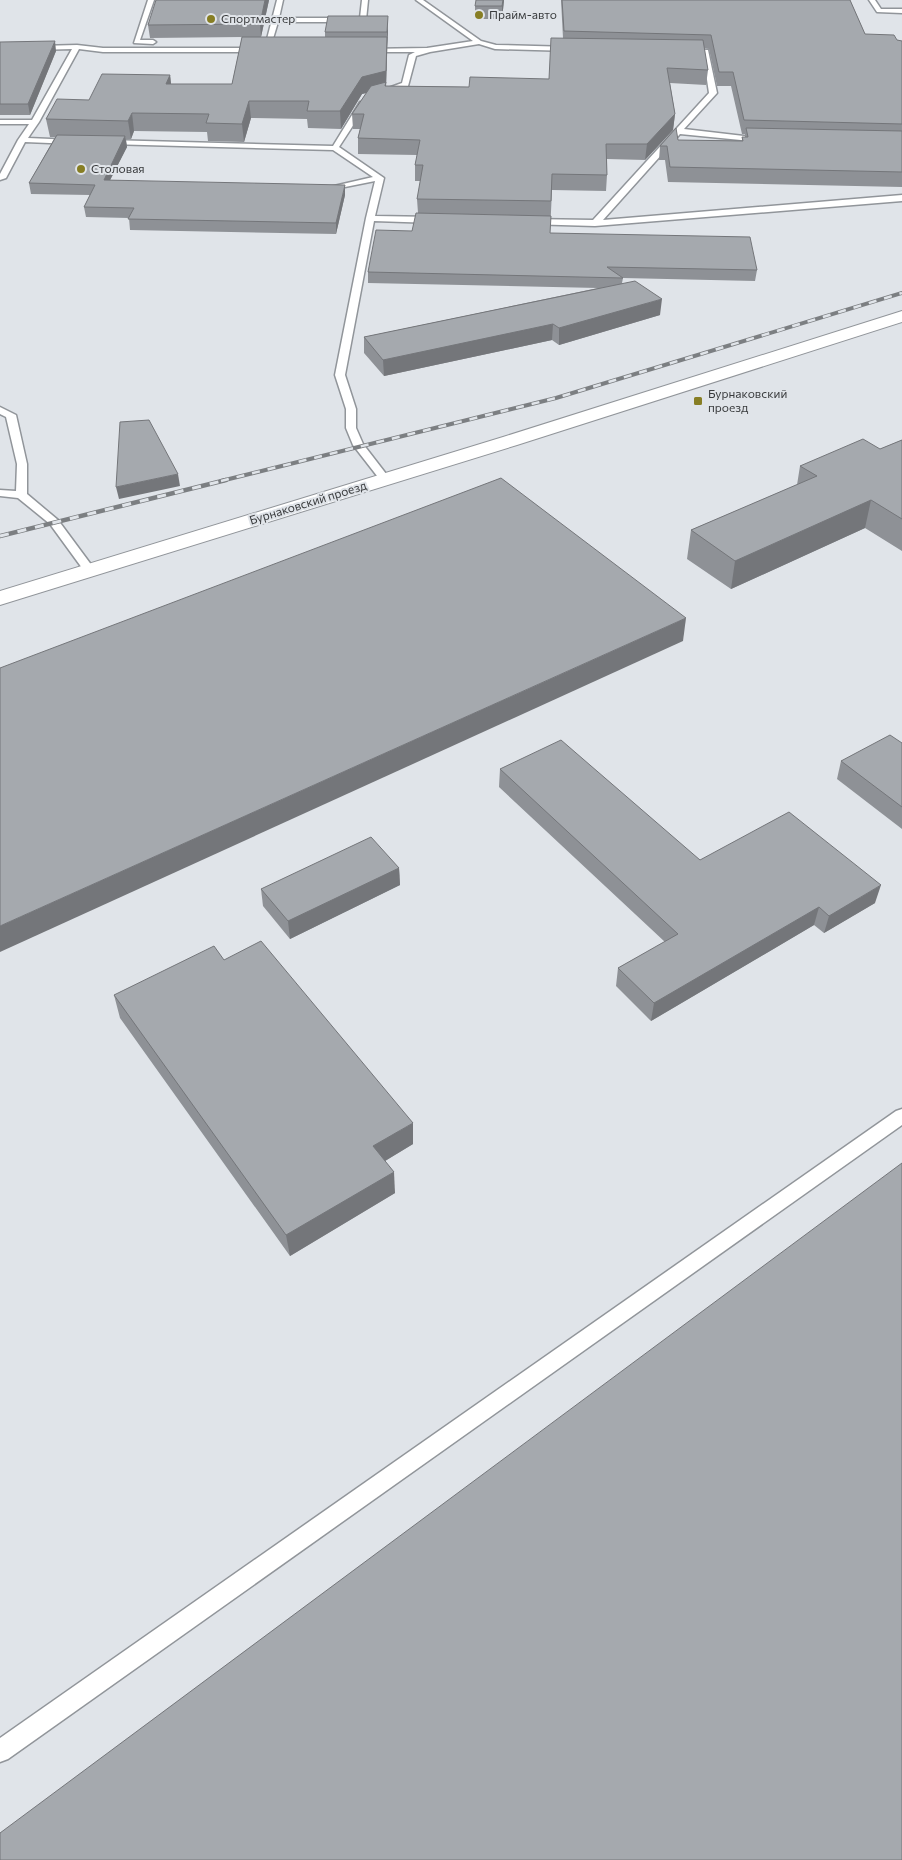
<svg xmlns="http://www.w3.org/2000/svg" width="902" height="1860" viewBox="0 0 902 1860" font-family="Commissioner,sans-serif">
  <style>
    .lines { fill: none; stroke-linecap: round; stroke-linejoin: round }
    .lane-casing { stroke: #91959a; stroke-width: 3 }
    .primary-casing { stroke: #91959a; stroke-width: 2 }
    .lane { fill: #fff; fill-rule: evenodd }
    .primary { fill: #fff; fill-rule: evenodd }
    .rail-far1-casing { stroke: #7c7f82; stroke-width: 4 }
    .rail-casing { stroke: #7c7f82; stroke-width: 4.5 }
    .rail-far1 { stroke: #e0e4e9; stroke-width: 2.5; stroke-dasharray: 8; stroke-linecap: butt }
    .rail { stroke: #e0e4e9; stroke-width: 3; stroke-dasharray: 9; stroke-linecap: butt }
    .wall { fill: #8e9196 }
    .shaded-wall { fill: #74767a }
    .building { fill: #a5a9ae; stroke: #74767a }
    .poi-dot { fill: #877e24; stroke: #e0e4e9; stroke-width: 2 }
    .labels { text-anchor: middle; stroke-width: 4; stroke-linejoin: round; paint-order: stroke }
    .far-poi-label { font-size: 12px; fill: #393b3d; stroke: #e0e4e9; text-anchor: start }
    .far-street-label { font-size: 12px; fill: #393b3d; stroke: #e0e4e9 }
  </style>
  <rect width="100%" height="100%" fill="#e0e4e9"/>
  <g class="lines">
    <!-- lane casing -->
    <g class="lane-casing">
      <g id="lane">
        <path d="M 148,0 L 154,0 L 140,40 L 153,40 L 156,42 L 153,44 L 134,43 Z"/>
        <path d="M 277,0 L 283,0 L 279,18 L 360,18 L 362,0 L 368,0 L 366,20 L 363,22 L 278,22 L 272,42 L 252,42 L 252,40 L 267,39 Z"/>
        <path d="M 416,0 L 423,0 L 481,41 L 496,45 L 571,47 L 575,49 L 571,51 L 495,49 L 479,44 L 430,52 L 416,56 L 408,86 L 395,93 L 380,95 L 380,91 L 402,83 L 409,55 L 415,52 L 368,52 L 366,51 L 366,49 L 427,48 L 473,41 Z"/>
        <path d="M 869,0 L 875,0 L 881,9 L 902,9 L 902,13 L 877,12 Z"/>
        <path d="M 77,45 L 103,48 L 260,48 L 264,50 L 260,52 L 103,52 L 79,49 L 39,122 L 28,138 L 74,140 L 78,142 L 74,144 L 25,142 L 6,178 L 0,180 L 0,174 L 18,140 L 29,124 L 0,124 L 0,120 L 32,120 L 72,49 L 0,51 L 0,47 Z"/>
        <path d="M 684,49 L 708,50 L 717,93 L 684,129 L 761,138 L 765,140 L 761,142 L 680,134 L 603,220 L 902,195 L 902,201 L 595,226 L 527,224 L 526,222 L 530,219 L 593,220 L 709,93 L 703,53 L 682,52 L 682,50 Z"/>
        <path d="M 360,102 L 367,104 L 339,147 L 384,178 L 375,216 L 434,217 L 438,220 L 434,223 L 374,221 L 345,375 L 356,409 L 356,428 L 363,444 L 390,479 L 385,482 L 381,481 L 353,445 L 346,428 L 346,409 L 335,375 L 366,218 L 375,181 L 325,191 L 321,189 L 373,177 L 333,150 L 107,144 L 103,142 L 107,140 L 333,146 Z"/>
        <path d="M 0,407 L 16,415 L 27,464 L 27,494 L 58,520 L 95,570 L 93,572 L 85,572 L 50,524 L 18,498 L 0,496 L 0,490 L 16,491 L 17,464 L 6,417 L 0,414 Z"/>
        <path d="M 902,1109 L 902,1125 L 8,1759 L 0,1762 L 0,1738 L 896,1111 Z"/>
      </g>
    </g>
    <!-- primary casing -->
    <g class="primary-casing">
      <path id="primary" d="M 902,311 L 902,322 L 517,445 L 0,605 L 0,591 L 503,437 Z"/>
    </g>
    <!-- lane -->
    <use href="#lane" class="lane"/>
    <!-- primary -->
    <use href="#primary" class="primary"/>
    <!-- rail-far1 casing -->
    <g class="rail-far1-casing">
      <path id="rail-far1" d="M 221,481 L 556,398 L 902,293"/>
    </g>
    <!-- rail casing -->
    <g class="rail-casing">
      <path id="rail" d="M 0,536 L 226,480"/>
    </g>
    <!-- rail-far1 -->
    <use href="#rail-far1" class="rail-far1"/>
    <!-- rail -->
    <use href="#rail" class="rail"/>
  </g>
  <!-- wall -->
  <g class="wall">
    <path d="M 269,0 L 261,37 L 325,37 L 325,32 L 388,30 L 386,86 L 469,87 L 549,79 L 563,38 L 561,0 L 850,0 L 865,34 L 897,40 L 902,41 L 902,187 L 668,182 L 665,160 L 659,160 L 660,146 L 678,140 L 742,141 L 742,137 L 745,137 L 745,134 L 742,134 L 731,86 L 717,86 L 709,49 L 704,48 L 708,70 L 706,85 L 670,83 L 675,114 L 673,130 L 645,160 L 607,159 L 607,175 L 606,191 L 552,190 L 550,233 L 757,270 L 755,281 L 623,278 L 622,283 L 660,315 L 559,345 L 552,340 L 384,376 L 364,353 L 364,337 L 598,288 L 368,283 L 368,272 L 412,231 L 418,213 L 417,199 L 421,181 L 415,181 L 415,165 L 417,155 L 358,154 L 358,138 L 360,129 L 353,129 L 352,114 L 366,93 L 362,94 L 341,129 L 308,128 L 307,119 L 251,118 L 244,142 L 208,141 L 207,132 L 134,131 L 131,139 L 126,139 L 127,147 L 110,180 L 345,195 L 336,234 L 130,230 L 129,218 L 86,217 L 84,207 L 90,195 L 31,194 L 29,183 L 55,137 L 50,137 L 46,119 L 89,100 L 170,75 L 171,84 L 232,84 L 242,37 L 150,38 L 148,25 Z"/>
    <path d="M 504,0 L 502,19 L 475,19 L 475,6 Z"/>
    <path d="M 0,42 L 56,51 L 30,115 L 0,115 Z"/>
    <path d="M 902,440 L 902,551 L 865,528 L 731,589 L 687,559 L 691,530 L 797,485 L 800,466 L 880,449 Z"/>
    <path d="M 902,743 L 902,829 L 837,779 L 841,761 Z"/>
    <path d="M 500,769 L 700,860 L 875,903 L 824,933 L 814,925 L 651,1021 L 616,986 L 618,968 L 665,942 L 499,787 Z"/>
    <path d="M 399,868 L 400,885 L 290,939 L 263,906 L 261,889 Z"/>
    <path d="M 224,960 L 413,1144 L 385,1161 L 395,1193 L 290,1256 L 120,1018 L 114,995 Z"/>
  </g>
  <!-- shaded-wall -->
  <g class="shaded-wall">
    <path d="M 265,0 L 269,0 L 261,37 L 260,24 Z"/>
    <path d="M 503,0 L 504,0 L 502,19 L 502,6 Z"/>
    <path d="M 388,16 L 388,46 L 387,32 Z"/>
    <path d="M 387,37 L 387,54 L 386,88 L 362,94 L 341,129 L 340,111 Z"/>
    <path d="M 55,41 L 56,51 L 30,115 L 28,104 Z"/>
    <path d="M 170,75 L 172,92 L 166,84 Z"/>
    <path d="M 249,101 L 251,118 L 244,142 L 242,124 Z"/>
    <path d="M 132,113 L 134,131 L 131,139 L 128,121 Z"/>
    <path d="M 675,114 L 673,130 L 645,160 L 647,144 Z"/>
    <path d="M 125,136 L 127,147 L 105,190 L 104,180 Z"/>
    <path d="M 345,185 L 345,195 L 336,234 L 336,223 Z"/>
    <path d="M 662,299 L 660,315 L 559,345 L 559,328 Z"/>
    <path d="M 553,324 L 552,340 L 384,376 L 383,360 Z"/>
    <path d="M 178,474 L 180,486 L 119,499 L 116,487 Z"/>
    <path d="M 871,500 L 865,528 L 731,589 L 735,561 Z"/>
    <path d="M 686,618 L 683,641 L 0,952 L 0,926 Z"/>
    <path d="M 399,868 L 400,885 L 290,939 L 288,921 Z"/>
    <path d="M 881,885 L 875,903 L 824,933 L 829,916 Z"/>
    <path d="M 819,907 L 814,925 L 651,1021 L 654,1003 Z"/>
    <path d="M 413,1123 L 413,1144 L 375,1167 L 373,1146 Z"/>
    <path d="M 394,1172 L 395,1193 L 290,1256 L 286,1235 Z"/>
  </g>
  <!-- building -->
  <g class="building">
    <path d="M 156,0 L 265,0 L 260,24 L 148,25 Z"/>
    <path d="M 476,0 L 503,0 L 502,6 L 475,6 Z"/>
    <path d="M 562,0 L 850,0 L 865,34 L 894,35 L 897,40 L 902,41 L 902,124 L 744,120 L 733,72 L 719,72 L 711,35 L 564,31 Z"/>
    <path d="M 328,16 L 388,16 L 387,32 L 325,32 Z"/>
    <path d="M 242,37 L 387,37 L 386,71 L 362,77 L 340,111 L 307,111 L 309,101 L 249,101 L 242,124 L 206,123 L 209,114 L 132,113 L 128,121 L 46,119 L 57,99 L 89,100 L 102,74 L 170,75 L 166,84 L 232,84 Z"/>
    <path d="M 551,38 L 703,40 L 708,70 L 667,68 L 675,114 L 647,144 L 606,144 L 607,175 L 552,174 L 551,201 L 417,199 L 423,165 L 415,165 L 420,140 L 358,138 L 364,114 L 352,114 L 371,86 L 386,82 L 385,86 L 469,87 L 470,77 L 549,79 Z"/>
    <path d="M 55,41 L 28,104 L 0,104 L 0,42 Z"/>
    <path d="M 676,128 L 678,140 L 743,141 L 742,137 L 748,137 L 746,128 L 902,131 L 902,172 L 670,167 L 667,146 L 660,146 Z"/>
    <path d="M 57,135 L 125,136 L 104,180 L 345,185 L 336,223 L 128,219 L 134,208 L 84,207 L 95,185 L 29,183 Z"/>
    <path d="M 416,213 L 551,216 L 550,233 L 750,237 L 757,270 L 607,267 L 623,278 L 368,272 L 376,230 L 412,231 Z"/>
    <path d="M 635,281 L 662,299 L 559,328 L 553,324 L 383,360 L 364,337 Z"/>
    <path d="M 149,420 L 178,474 L 116,487 L 120,422 Z"/>
    <path d="M 863,439 L 880,449 L 902,440 L 902,519 L 871,500 L 735,561 L 691,530 L 817,476 L 800,466 Z"/>
    <path d="M 501,478 L 686,618 L 0,926 L 0,668 Z"/>
    <path d="M 890,735 L 902,743 L 902,807 L 841,761 Z"/>
    <path d="M 561,740 L 700,860 L 789,812 L 881,885 L 829,916 L 819,907 L 654,1003 L 618,968 L 678,934 L 500,769 Z"/>
    <path d="M 371,837 L 399,868 L 288,921 L 261,889 Z"/>
    <path d="M 261,941 L 413,1123 L 373,1146 L 394,1172 L 286,1235 L 114,995 L 214,946 L 224,960 Z"/>
    <path d="M 902,1163 L 902,1860 L 0,1860 L 0,1833 Z"/>
  </g>
  <!-- markers -->
  <g class="poi-dot">
    <circle cx="479" cy="15" r="5"/>
    <circle cx="211" cy="19" r="5"/>
    <circle cx="81" cy="169" r="5"/>
    <rect x="693" y="396" width="10" height="10" rx="2.5"/>
  </g>
  <g class="labels">
    <!-- far-poi labels -->
    <g class="far-poi-label">
      <text x="489" y="19">Прайм-авто</text>
      <text x="221" y="23">Спортмастер</text>
      <text x="91" y="173">Столовая</text>
      <text x="708" y="398">Бурнаковский<tspan x="708" dy="14">проезд</tspan></text>
    </g>
    <!-- far-street labels -->
    <g class="far-street-label">
      <text transform="translate(308 503) rotate(-17)" y="4">Бурнаковский проезд</text>
    </g>
  </g>
</svg>
